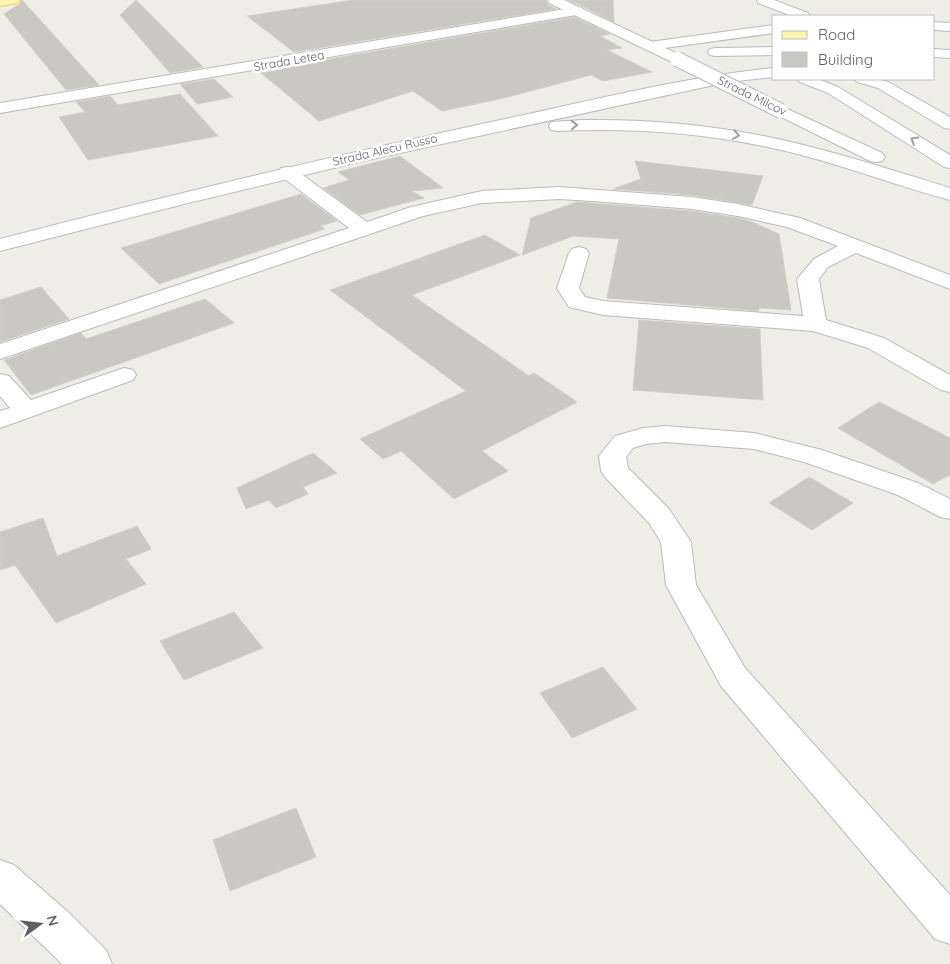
<svg xmlns="http://www.w3.org/2000/svg" width="950" height="964" viewBox="0 0 950 964" font-family="Quicksand,sans-serif">
  <style>
    .building { fill: #cac8c2; stroke: #d3d0c4 }
    .lines { fill: none; stroke-linecap: round; stroke-linejoin: round }
    .street-casing { stroke: #b8babf; stroke-width: 2 }
    .secondary-casing { stroke: #b9bbc1; stroke-width: 2 }
    .primary-casing { stroke: #ebd063; stroke-width: 2 }
    .street { fill: #fff; fill-rule: evenodd }
    .secondary { fill: #fff; fill-rule: evenodd }
    .primary { fill: #fbf5af; fill-rule: evenodd }
    .secondary-bridge-casing { stroke: #b9bbc1; stroke-width: 16; stroke-linecap: butt }
    .secondary-bridge { stroke: #fff; stroke-width: 14 }
    .oneway { stroke: #9ea0a3 }
    .labels { text-anchor: middle; stroke-width: 5; stroke-linejoin: round; paint-order: stroke }
    .far-street-label { font-size: 12px; fill: #5d6065; stroke: #fff }
  </style>
  <rect width="100%" height="100%" fill="#efeee6"/>
  <!-- building -->
  <g class="building">
    <path d="M 21,0 L 22,0 L 99,85 L 66,90 L 4,14 L 20,4 Z"/>
    <path d="M 136,0 L 203,67 L 170,73 L 120,15 Z"/>
    <path d="M 353,0 L 546,0 L 548,5 L 556,9 L 294,52 L 247,16 Z"/>
    <path d="M 568,0 L 613,0 L 614,22 L 582,6 Z"/>
    <path d="M 574,17 L 610,34 L 600,36 L 622,48 L 607,50 L 652,72 L 603,81 L 591,75 L 504,98 L 442,111 L 413,91 L 319,121 L 261,73 L 309,64 L 307,63 Z"/>
    <path d="M 214,79 L 233,97 L 197,104 L 180,84 Z"/>
    <path d="M 180,94 L 218,136 L 88,160 L 59,117 L 85,112 L 76,102 L 110,96 L 118,105 Z"/>
    <path d="M 400,156 L 443,188 L 412,191 L 424,198 L 360,215 L 323,188 L 349,180 L 338,172 Z"/>
    <path d="M 635,161 L 763,176 L 752,205 L 692,195 L 613,189 L 641,179 Z"/>
    <path d="M 301,194 L 337,221 L 320,226 L 325,229 L 159,284 L 121,248 Z"/>
    <path d="M 577,202 L 692,211 L 738,218 L 750,221 L 779,234 L 791,310 L 759,308 L 759,311 L 607,298 L 619,239 L 573,236 L 522,255 L 531,218 Z"/>
    <path d="M 485,235 L 520,255 L 412,295 L 529,376 L 534,373 L 577,402 L 482,451 L 508,471 L 454,499 L 401,451 L 383,459 L 360,439 L 466,391 L 330,290 Z"/>
    <path d="M 41,287 L 69,319 L 0,342 L 0,300 Z"/>
    <path d="M 205,299 L 234,323 L 31,395 L 4,360 L 81,333 L 86,339 Z"/>
    <path d="M 639,320 L 760,329 L 763,400 L 633,390 Z"/>
    <path d="M 879,402 L 950,438 L 950,475 L 933,484 L 838,428 Z"/>
    <path d="M 313,453 L 337,473 L 303,487 L 308,494 L 276,508 L 269,500 L 246,509 L 237,488 Z"/>
    <path d="M 809,477 L 853,503 L 812,530 L 769,503 Z"/>
    <path d="M 43,518 L 57,556 L 137,526 L 151,549 L 126,559 L 146,584 L 56,623 L 15,565 L 0,570 L 0,532 Z"/>
    <path d="M 234,612 L 263,648 L 184,680 L 160,641 Z"/>
    <path d="M 603,667 L 637,709 L 572,738 L 540,693 Z"/>
    <path d="M 296,808 L 316,857 L 230,891 L 213,840 Z"/>
  </g>
  <g class="lines">
    <!-- street casing -->
    <g class="street-casing">
      <g id="street">
        <path d="M 757,0 L 774,0 L 808,13 L 810,16 L 792,16 L 758,3 Z"/>
        <path d="M 577,7 L 582,8 L 584,11 L 582,14 L 0,113 L 0,103 Z"/>
        <path d="M 934,22 L 950,23 L 950,31 L 934,30 Z"/>
        <path d="M 774,25 L 774,33 L 650,50 L 645,49 L 643,46 L 645,43 L 650,42 Z"/>
        <path d="M 774,47 L 774,55 L 715,56 L 710,55 L 708,52 L 710,49 L 715,48 Z"/>
        <path d="M 934,49 L 950,50 L 950,58 L 934,57 Z"/>
        <path d="M 854,79 L 878,79 L 888,82 L 950,117 L 950,129 L 944,128 L 878,88 L 857,82 Z"/>
        <path d="M 287,167 L 293,168 L 367,222 L 411,207 L 482,191 L 559,187 L 692,197 L 738,204 L 800,218 L 950,275 L 950,289 L 856,253 L 828,267 L 819,279 L 826,320 L 884,338 L 950,375 L 950,392 L 941,390 L 868,348 L 813,331 L 603,315 L 569,307 L 557,288 L 569,253 L 572,249 L 579,247 L 586,249 L 589,253 L 579,288 L 585,297 L 603,301 L 803,316 L 797,279 L 814,259 L 838,246 L 787,227 L 738,216 L 692,209 L 593,201 L 559,199 L 482,203 L 423,216 L 0,359 L 0,344 L 349,228 L 281,176 L 278,172 L 281,168 Z"/>
        <path d="M 124,368 L 133,370 L 136,375 L 133,380 L 0,428 L 0,411 L 10,408 L 0,396 L 0,374 L 9,376 L 31,400 Z"/>
        <path d="M 665,426 L 754,433 L 822,450 L 918,483 L 950,499 L 950,519 L 940,517 L 898,495 L 804,462 L 754,449 L 665,442 L 646,444 L 633,448 L 626,457 L 628,468 L 669,509 L 691,542 L 696,585 L 745,668 L 950,895 L 950,944 L 935,939 L 721,686 L 666,585 L 661,542 L 649,523 L 605,477 L 601,471 L 599,456 L 615,436 L 643,428 Z"/>
        <path d="M 0,860 L 14,865 L 68,912 L 106,950 L 112,964 L 62,964 L 0,904 Z"/>
      </g>
    </g>
    <!-- secondary casing -->
    <g class="secondary-casing">
      <g id="secondary">
        <path d="M 548,0 L 564,0 L 682,56 L 684,59 L 682,62 L 672,62 L 549,3 Z"/>
        <path d="M 774,68 L 774,77 L 728,82 L 363,161 L 184,204 L 0,251 L 0,239 C 166,196 333,156 500,120 C 591,101 682,77 774,68 Z"/>
        <path d="M 797,79 L 818,79 L 838,87 L 950,155 L 950,168 L 944,167 L 828,93 L 800,82 Z"/>
        <path d="M 781,106 L 882,153 L 885,157 L 882,161 L 876,162 L 870,161 L 775,114 L 773,111 L 775,108 Z"/>
        <path d="M 583,120 C 644,119 704,124 764,136 C 827,149 889,169 950,188 L 950,200 C 901,187 854,169 805,156 C 724,134 641,127 557,131 L 551,130 L 549,126 L 551,122 Z"/>
      </g>
    </g>
    <!-- primary casing -->
    <g class="primary-casing">
      <path id="primary" d="M 0,0 L 19,0 L 18,3 L 0,6 Z"/>
    </g>
    <!-- street -->
    <use href="#street" class="street"/>
    <!-- secondary -->
    <use href="#secondary" class="secondary"/>
    <!-- primary -->
    <use href="#primary" class="primary"/>
    <!-- secondary-bridge casing -->
    <g class="secondary-bridge-casing">
      <path id="secondary-bridge" d="M 677,59 L 781,111"/>
    </g>
    <!-- secondary-bridge -->
    <use href="#secondary-bridge" class="secondary-bridge"/>
  </g>
  <!-- one-way arrows -->
  <defs><path id="oneway-chevron" d="M-2-3.5L2.5 0L-2 3.5" fill="none" stroke-width="1.6" stroke-linecap="round" stroke-linejoin="round" transform="scale(1.25)"/></defs>
  <g class="oneway">
    <use href="#oneway-chevron" transform="translate(574 125) rotate(-2)"/>
    <use href="#oneway-chevron" transform="translate(736 135) rotate(11)"/>
    <use href="#oneway-chevron" transform="translate(914 140) rotate(-149)"/>
  </g>
  <g class="labels">
    <!-- far-street labels -->
    <g class="far-street-label">
      <text transform="translate(289 61) rotate(-10)" y="4">Strada Letea</text>
      <text transform="translate(752 96) rotate(26)" y="4">Strada Milcov</text>
      <text transform="translate(385 150) rotate(-13)" y="4">Strada Alecu Russo</text>
    </g>
  </g>
  <!-- legend -->
  <rect x="772" y="15" width="162" height="65" fill="#ffffff" stroke="#bebfc1"/>
  <rect x="782" y="31" width="25" height="8" fill="#fbf5af" stroke="#bebfc1"/>
  <text x="818" y="40" font-size="15" fill="#5d6065">Road</text>
  <rect x="782" y="52" width="25" height="15" fill="#cac8c2" stroke="#bebfc1"/>
  <text x="818" y="65" font-size="15" fill="#5d6065">Building</text>
  <!-- north arrow -->
  <g transform="translate(40 924) rotate(75)" stroke="#ffffff" stroke-width="4" paint-order="stroke">
  <path d="M0-4L9 19L0 12L-9 19Z" fill="#5d6065"/>
  <text y="-8" font-size="14" font-weight="bold" text-anchor="middle" fill="#5d6065">N</text>
  </g>
</svg>
